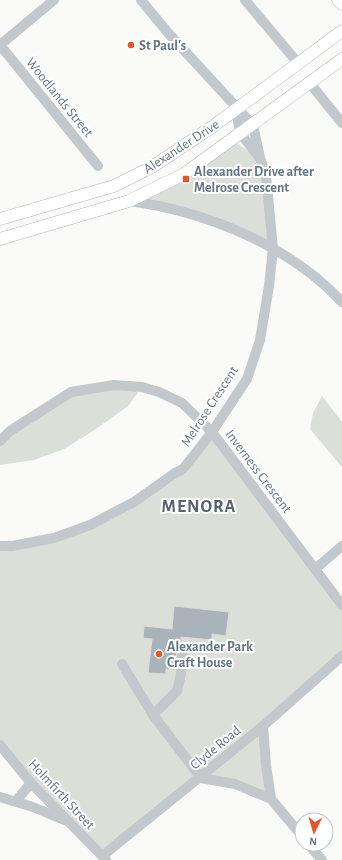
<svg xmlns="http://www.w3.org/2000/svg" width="342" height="860" viewBox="0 0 342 860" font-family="'Alegreya Sans',sans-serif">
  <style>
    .green { fill: #dadfd7 }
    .building { fill: #aab3b9; stroke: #dcdcda }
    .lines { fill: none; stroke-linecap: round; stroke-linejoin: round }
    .major-casing { stroke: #b5babe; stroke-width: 13 }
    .minor { stroke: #c3c8cc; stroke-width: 10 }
    .major { stroke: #fff; stroke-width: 12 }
    .poi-dot { fill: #e4572e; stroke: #fff; stroke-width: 1.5 }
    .labels { text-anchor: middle; stroke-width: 4; stroke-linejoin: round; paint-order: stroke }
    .poi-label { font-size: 14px; font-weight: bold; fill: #657683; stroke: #fff; text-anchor: start }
    .street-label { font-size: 14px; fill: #657683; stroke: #fff }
    .district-label { font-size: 18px; font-weight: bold; letter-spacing: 1px; fill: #57646e; stroke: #fff }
  </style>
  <rect width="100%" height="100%" fill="#fafaf8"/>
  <!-- green -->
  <g class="green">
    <path d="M 236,143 L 260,158 L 273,249 L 221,224 L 129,201 Z"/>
    <path d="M 142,387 L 128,406 L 93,431 L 64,449 L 34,460 L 0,465 L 0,441 L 71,392 Z"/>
    <path d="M 322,396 L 342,422 L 342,467 L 310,429 L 313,413 Z"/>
    <path d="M 212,432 L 342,605 L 342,656 L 263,726 L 271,799 L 201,778 L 102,856 L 0,745 L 0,546 L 90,525 L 183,469 Z"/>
  </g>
  <!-- building -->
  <path class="building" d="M 174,606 L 229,612 L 226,636 L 212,634 L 212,640 L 181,637 L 181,642 L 178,644 L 177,648 L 175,670 L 166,669 L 166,674 L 148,673 L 152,639 L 143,638 L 144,626 L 172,629 Z"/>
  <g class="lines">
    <!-- major casing -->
    <g class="major-casing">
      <g id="major">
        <path d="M 338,0 L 342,4"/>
        <path d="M 0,219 L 114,186 L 152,167 L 212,127 L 342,31"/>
        <path d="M 0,239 L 129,201 L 184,174 L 342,59"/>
      </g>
    </g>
    <!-- minor -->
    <g class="minor">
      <path d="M 245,0 L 298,63"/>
      <path d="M 0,45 L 98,166"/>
      <path d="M 0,45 L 54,0"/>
      <path d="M 309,82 L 342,123"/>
      <path d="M 236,109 L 240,133 L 259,157"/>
      <path d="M 129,201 C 205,211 289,245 342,302"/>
      <path d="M 0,441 L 10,431 L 71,392 L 114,385 L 142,387 L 159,392 L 182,403 L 212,432 L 342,605"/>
      <path d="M 0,546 L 12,546 L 54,538 L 90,525 L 134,502 L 175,473 L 183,469 L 212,432 L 247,379 L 260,340 L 269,286 L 273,249 L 266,175 L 260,158 L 253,125 L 169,34 L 141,0"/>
      <path d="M 315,569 L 342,546"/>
      <path d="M 122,664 L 153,715 L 201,778 L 235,784 L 271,799 L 302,836"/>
      <path d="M 153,715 L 177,691 L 181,674 L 183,648"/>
      <path d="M 263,726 L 266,765 L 271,799"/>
      <path d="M 0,745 L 31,783 L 106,860"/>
      <path d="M 0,797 L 33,807 L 64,820"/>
      <path d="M 16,801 L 31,783"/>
      <path d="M 308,844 L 322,860"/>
      <path d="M 102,856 L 263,726 L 342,656"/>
    </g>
    <!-- major -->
    <use href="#major" class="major"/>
  </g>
  <!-- markers -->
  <g class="poi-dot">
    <circle cx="131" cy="45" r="4"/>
    <rect x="182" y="175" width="8" height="8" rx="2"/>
    <circle cx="159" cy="654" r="4"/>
  </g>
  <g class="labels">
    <!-- poi labels -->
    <g class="poi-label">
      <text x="139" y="50">St Paul's</text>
      <text x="194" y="176">Alexander Drive after<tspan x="194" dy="16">Melrose Crescent</tspan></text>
      <text x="167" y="651">Alexander Park<tspan x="167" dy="16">Craft House</tspan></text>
    </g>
    <!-- street labels -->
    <g class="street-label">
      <text transform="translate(60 97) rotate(51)" y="5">Woodlands Street</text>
      <text transform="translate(181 146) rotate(-33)" y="5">Alexander Drive</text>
      <text transform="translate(209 406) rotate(-57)" y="5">Melrose Crescent</text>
      <text transform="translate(259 471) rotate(53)" y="5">Inverness Crescent</text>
      <text transform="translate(215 747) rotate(-39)" y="5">Clyde Road</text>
      <text transform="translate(62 794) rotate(47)" y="5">Holmfirth Street</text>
    </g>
    <!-- district labels -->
    <g class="district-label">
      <text x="199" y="512">MENORA</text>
    </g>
  </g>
  <!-- north arrow -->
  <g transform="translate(314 832) rotate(185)"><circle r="19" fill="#ffffff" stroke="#c1c8cd"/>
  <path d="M0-3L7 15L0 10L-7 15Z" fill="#e4572e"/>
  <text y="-6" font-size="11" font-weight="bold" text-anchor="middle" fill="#657683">N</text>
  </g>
</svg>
